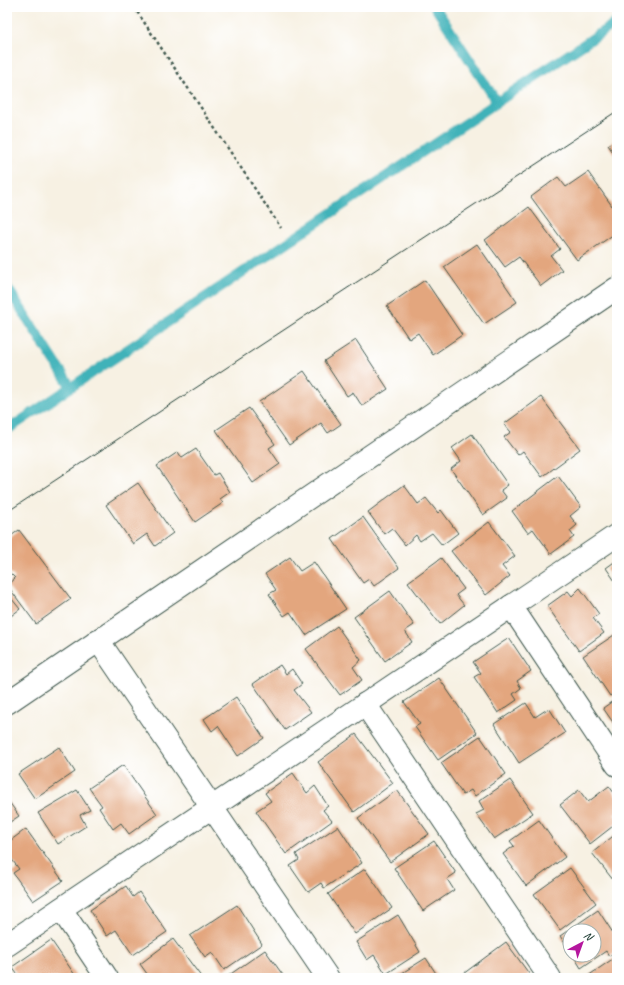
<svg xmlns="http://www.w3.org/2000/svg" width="624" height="985" viewBox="0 0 624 985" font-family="Caveat,sans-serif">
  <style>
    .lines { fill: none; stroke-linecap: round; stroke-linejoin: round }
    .stream { stroke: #41b2b9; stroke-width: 10 }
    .building { fill: #e3a67e }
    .minor-casing { stroke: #3f584e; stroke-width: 24 }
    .path { stroke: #3f584e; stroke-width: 2.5; stroke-dasharray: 3 3; stroke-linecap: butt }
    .minor { stroke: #fff; stroke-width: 22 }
    .tram { stroke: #1f3d34; stroke-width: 1 }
  </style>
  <rect width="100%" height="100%" fill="#fff"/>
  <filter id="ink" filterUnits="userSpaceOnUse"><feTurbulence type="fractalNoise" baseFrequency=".025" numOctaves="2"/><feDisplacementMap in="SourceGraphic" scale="8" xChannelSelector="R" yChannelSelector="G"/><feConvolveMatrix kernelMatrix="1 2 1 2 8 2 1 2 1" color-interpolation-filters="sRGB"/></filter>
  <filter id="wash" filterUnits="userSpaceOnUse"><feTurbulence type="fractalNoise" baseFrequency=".012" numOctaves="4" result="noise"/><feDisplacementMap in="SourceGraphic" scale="16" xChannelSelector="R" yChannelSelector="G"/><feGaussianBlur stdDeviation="0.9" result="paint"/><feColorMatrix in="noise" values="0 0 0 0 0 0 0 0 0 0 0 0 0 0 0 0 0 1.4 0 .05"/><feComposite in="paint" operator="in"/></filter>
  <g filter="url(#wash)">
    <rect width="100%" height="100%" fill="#f7f1e3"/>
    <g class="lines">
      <!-- stream -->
      <g class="stream">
        <path d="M 435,7 L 497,102"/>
        <path d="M 7,287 L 71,387"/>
        <path d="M 7,430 L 617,22"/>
      </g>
    </g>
    <g id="blocks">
      <!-- building -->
      <g class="building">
        <path d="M 617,139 L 617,158 L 608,145 Z"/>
        <path d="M 588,172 L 617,213 L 617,232 L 577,260 L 531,197 L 558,177 L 566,187 Z"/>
        <path d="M 529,207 L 560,249 L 551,256 L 562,270 L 541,286 L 519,257 L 505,267 L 485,240 Z"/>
        <path d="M 477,244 L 517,302 L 484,324 L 444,267 Z"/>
        <path d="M 425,280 L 462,335 L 433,355 L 418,333 L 409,339 L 387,306 Z"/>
        <path d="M 356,340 L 388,389 L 362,406 L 353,392 L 347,396 L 324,361 Z"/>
        <path d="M 304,371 L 341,424 L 328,433 L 321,423 L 289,445 L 259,402 Z"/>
        <path d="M 541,397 L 580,449 L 542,477 L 523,451 L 518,455 L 504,437 L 511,432 L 504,424 Z"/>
        <path d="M 249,408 L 275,444 L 269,448 L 280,464 L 253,483 L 216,430 Z"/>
        <path d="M 472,434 L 508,485 L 501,490 L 507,498 L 483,515 L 451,469 L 461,461 L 452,448 Z"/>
        <path d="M 196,449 L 214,475 L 218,473 L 230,492 L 220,499 L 223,503 L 195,522 L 157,466 L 178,452 L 182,458 Z"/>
        <path d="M 558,476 L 581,507 L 570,516 L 577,525 L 570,531 L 574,537 L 551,554 L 533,529 L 528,533 L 512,511 Z"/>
        <path d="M 138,483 L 173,533 L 155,546 L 147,534 L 133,544 L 106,505 Z"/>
        <path d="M 404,485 L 418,504 L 426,498 L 438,513 L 441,510 L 458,533 L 442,545 L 432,533 L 420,541 L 416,535 L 405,545 L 392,528 L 384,534 L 368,512 Z"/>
        <path d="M 363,517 L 399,568 L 374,586 L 369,579 L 363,583 L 332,539 Z"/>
        <path d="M 489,522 L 515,556 L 502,566 L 510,576 L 486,595 L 451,551 Z"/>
        <path d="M 19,530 L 71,599 L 36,624 L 7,585 L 15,578 L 7,570 L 7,539 Z"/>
        <path d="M 290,557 L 300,571 L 314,562 L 346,609 L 306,635 L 290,612 L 284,616 L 269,594 L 276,590 L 265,574 Z"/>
        <path d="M 441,558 L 464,589 L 456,595 L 464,605 L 440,624 L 408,582 Z"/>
        <path d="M 617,560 L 617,584 L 606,568 Z"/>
        <path d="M 580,588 L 599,614 L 593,618 L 604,633 L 579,651 L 547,606 L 568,591 L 572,596 Z"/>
        <path d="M 390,591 L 414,625 L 405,631 L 412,642 L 385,661 L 354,617 Z"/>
        <path d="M 7,593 L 20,609 L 7,619 Z"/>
        <path d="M 337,626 L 361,660 L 353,667 L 362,680 L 340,695 L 306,649 Z"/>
        <path d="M 617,633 L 617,692 L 610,696 L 583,656 Z"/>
        <path d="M 509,638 L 531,671 L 517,681 L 521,688 L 513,694 L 517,700 L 498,713 L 474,677 L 481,673 L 473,662 Z"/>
        <path d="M 280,665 L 286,674 L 292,669 L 302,684 L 294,690 L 311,712 L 285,730 L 253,684 Z"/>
        <path d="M 439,678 L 477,733 L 438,760 L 415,727 L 420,724 L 404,702 Z"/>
        <path d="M 236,697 L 264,738 L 238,756 L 218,726 L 212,731 L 204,719 Z"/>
        <path d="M 617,698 L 617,728 L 603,708 Z"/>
        <path d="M 526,703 L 535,717 L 549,708 L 565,733 L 519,763 L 494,724 Z"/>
        <path d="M 356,734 L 393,783 L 354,812 L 318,762 Z"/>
        <path d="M 480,736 L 506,774 L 475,796 L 471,790 L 463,795 L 441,763 Z"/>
        <path d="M 59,747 L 75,772 L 35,799 L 18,774 Z"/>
        <path d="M 123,765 L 157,814 L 129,834 L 121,823 L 113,829 L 99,808 L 102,806 L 89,788 Z"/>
        <path d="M 293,773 L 307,793 L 315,786 L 328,806 L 323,810 L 332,821 L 286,854 L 256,811 L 271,801 L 265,793 Z"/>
        <path d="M 510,780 L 533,813 L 494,839 L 476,814 L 484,810 L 479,801 Z"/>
        <path d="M 609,786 L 617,797 L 617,812 L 614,814 L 617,818 L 617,823 L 590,844 L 560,805 L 579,790 L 588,802 Z"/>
        <path d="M 77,790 L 90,810 L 80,815 L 86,826 L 58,844 L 38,813 Z"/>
        <path d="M 397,790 L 429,834 L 390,862 L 358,818 Z"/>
        <path d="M 7,799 L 19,816 L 7,824 Z"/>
        <path d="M 539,820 L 565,857 L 526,886 L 503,854 L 514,846 L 510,841 Z"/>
        <path d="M 338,826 L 362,863 L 324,888 L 321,883 L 308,892 L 290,866 L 299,860 L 296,854 Z"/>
        <path d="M 26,829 L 63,881 L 33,901 L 13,873 L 19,869 L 7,853 L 7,843 Z"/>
        <path d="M 617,833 L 617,885 L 592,853 Z"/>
        <path d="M 434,841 L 456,873 L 447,879 L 454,890 L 423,911 L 394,868 Z"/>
        <path d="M 570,868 L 596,903 L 560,930 L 534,894 Z"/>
        <path d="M 365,869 L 392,908 L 355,934 L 328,894 Z"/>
        <path d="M 126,886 L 133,897 L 139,892 L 167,932 L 133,955 L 116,930 L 107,936 L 90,910 Z"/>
        <path d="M 237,905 L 262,944 L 224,970 L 212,952 L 205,957 L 190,936 Z"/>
        <path d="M 598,910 L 617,939 L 617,951 L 609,956 L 606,951 L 581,968 L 573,955 L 594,955 L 594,931 L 570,931 L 570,951 L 560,936 Z"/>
        <path d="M 398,915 L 420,952 L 386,974 L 374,955 L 367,960 L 356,942 Z"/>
        <path d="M 173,939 L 202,978 L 150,978 L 140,964 Z"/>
        <path d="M 51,940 L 77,978 L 20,978 L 12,967 Z"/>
        <path d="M 506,942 L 530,975 L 526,978 L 467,978 L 463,974 Z"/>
        <path d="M 265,950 L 285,978 L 225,978 Z"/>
        <path d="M 617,956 L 617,978 L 585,978 Z"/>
        <path d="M 426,958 L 439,978 L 394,978 Z"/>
      </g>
    </g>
  </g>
  <g filter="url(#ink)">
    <use href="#blocks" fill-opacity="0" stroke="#3f584e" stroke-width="1"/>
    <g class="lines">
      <!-- minor casing -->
      <g class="minor-casing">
        <g id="minor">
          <path d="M 511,606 L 617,765"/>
          <path d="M 98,640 L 328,978"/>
          <path d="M 7,703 L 617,288"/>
          <path d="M 365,704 L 550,978"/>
          <path d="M 61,909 L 107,978"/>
          <path d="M 7,945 L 617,535"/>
        </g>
      </g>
      <!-- path -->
      <path class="path" d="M 134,7 L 281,228"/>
      <!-- minor -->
      <use href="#minor" class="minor"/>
      <!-- tram -->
      <path class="tram" d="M 7,512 L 617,111"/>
    </g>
  </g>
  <!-- margin -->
  <rect width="624" height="985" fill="none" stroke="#fff" stroke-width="24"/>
  <!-- north arrow -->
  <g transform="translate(582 943) rotate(41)"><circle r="19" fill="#ffffff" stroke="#a5b1ae"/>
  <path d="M0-3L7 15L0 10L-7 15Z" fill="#b5179e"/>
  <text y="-6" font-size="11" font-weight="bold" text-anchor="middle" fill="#1f3d34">N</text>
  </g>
</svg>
